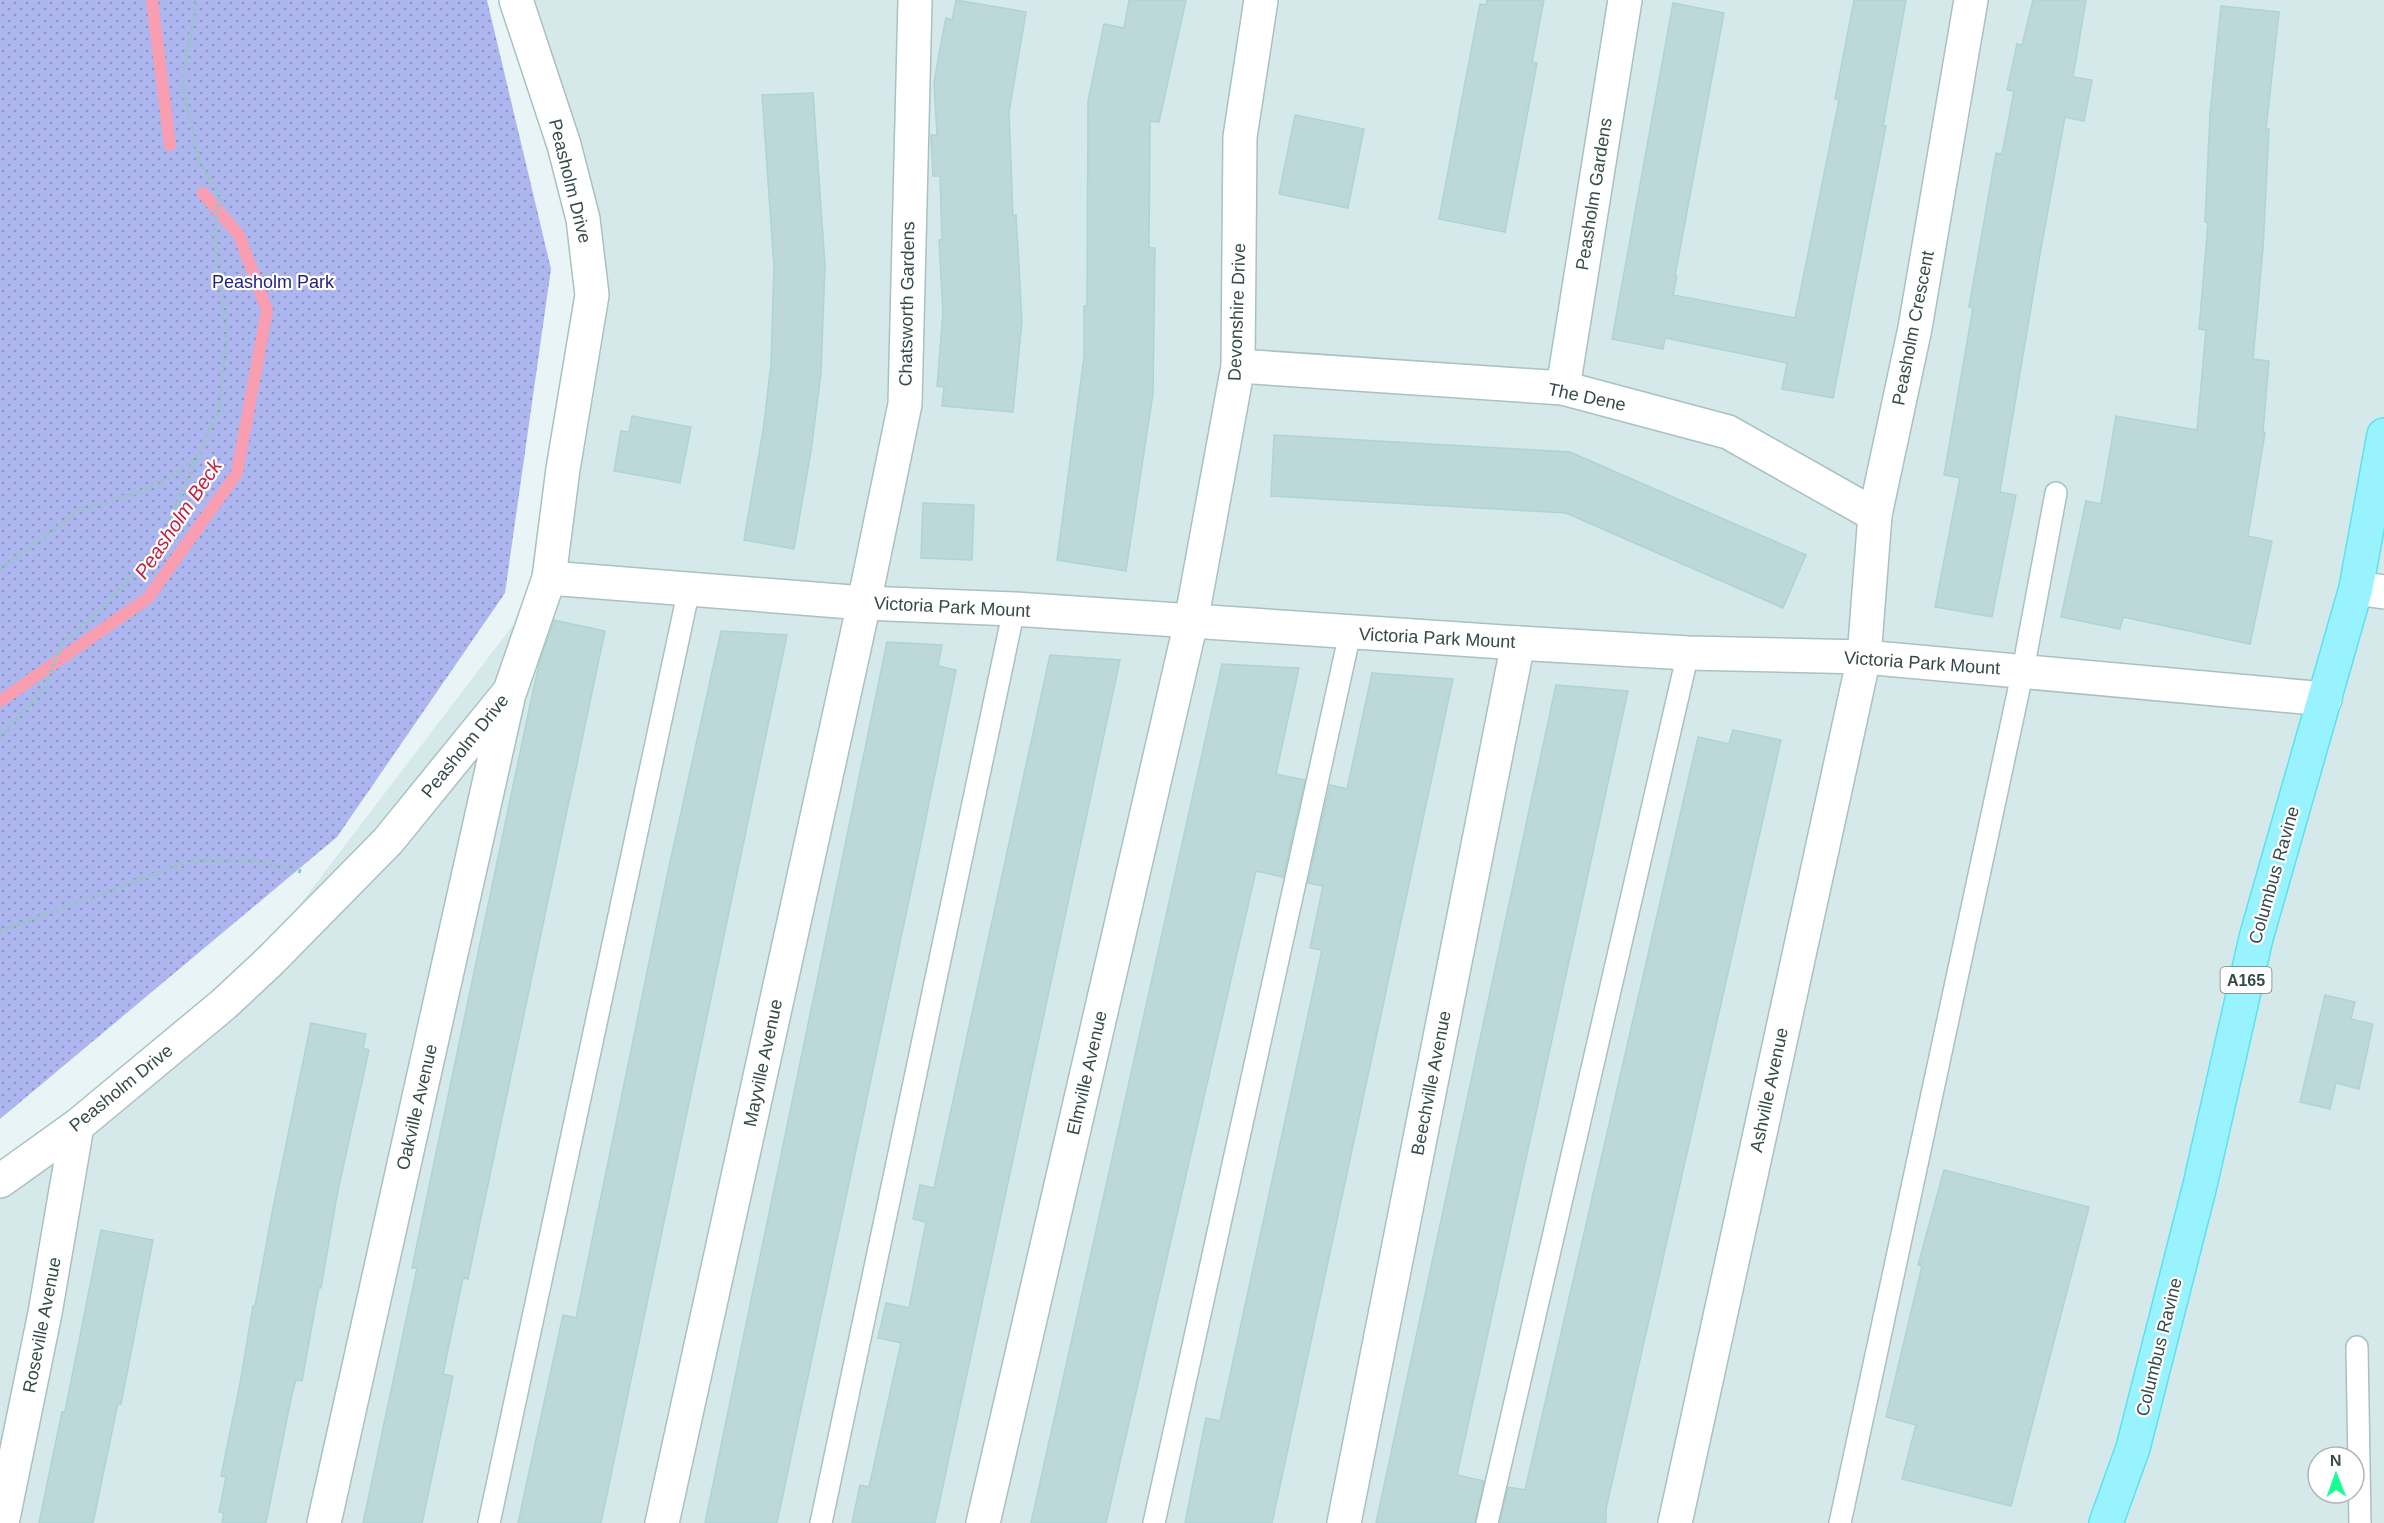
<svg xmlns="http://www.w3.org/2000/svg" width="2384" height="1523" viewBox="0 0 2384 1523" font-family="Arial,sans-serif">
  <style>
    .residential { fill: #d5e8ea; fill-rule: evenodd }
    .park { fill: url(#park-dots) }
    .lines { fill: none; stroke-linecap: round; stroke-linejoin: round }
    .stream { stroke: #f89eb0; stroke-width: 12 }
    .building { fill: #bcd8d9; stroke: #aed4d4; stroke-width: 1.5 }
    .lane-casing { stroke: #a9c1c2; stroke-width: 24 }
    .street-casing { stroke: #a9c1c2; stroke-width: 36 }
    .primary-casing { stroke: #5be2f1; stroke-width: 36 }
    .path { stroke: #99c4c6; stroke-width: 4; stroke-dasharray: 3 3; stroke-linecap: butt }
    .lane { stroke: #fff; stroke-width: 21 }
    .street { stroke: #fff; stroke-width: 33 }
    .primary { stroke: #98f3ff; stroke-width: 33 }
    .labels { text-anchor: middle; stroke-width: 4.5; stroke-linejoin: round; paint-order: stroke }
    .shield { fill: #fff; stroke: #728080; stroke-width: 1.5 }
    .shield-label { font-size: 16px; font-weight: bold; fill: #364a4a }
    .street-label { font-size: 18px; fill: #364a4a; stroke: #fff }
    .park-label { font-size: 18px; fill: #232183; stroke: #fff }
    .water-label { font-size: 20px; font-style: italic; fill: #c3223f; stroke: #fff }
  </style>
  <defs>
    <pattern id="park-dots" width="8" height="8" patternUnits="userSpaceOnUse" patternTransform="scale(1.5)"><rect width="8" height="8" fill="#adb6ee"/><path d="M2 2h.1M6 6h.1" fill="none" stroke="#8e96c3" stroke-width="1.8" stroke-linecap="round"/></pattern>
  </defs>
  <rect width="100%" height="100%" fill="#e8f4f6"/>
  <!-- residential -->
  <path class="residential" d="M 532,0 L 2384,0 L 2384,1523 L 0,1523 L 0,1161 L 224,1004 L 549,578 L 583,219 ZM 2318,1457 L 2354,1457 L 2354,1493 L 2318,1493 Z"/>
  <!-- park -->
  <path class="park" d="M 0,0 L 487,0 L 551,269 L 505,593 L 337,837 L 0,1119 Z"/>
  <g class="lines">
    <!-- stream -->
    <g class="stream">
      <path d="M 152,0 L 170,145"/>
      <path d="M 0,701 L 148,598 L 237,473 L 267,310 L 239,235 L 203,193"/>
    </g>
  </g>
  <!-- building -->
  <g class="building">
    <path d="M 956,0 L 1026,12 L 1009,112 L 1013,216 L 1016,215 L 1022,321 L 1013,412 L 942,406 L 944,387 L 937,386 L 943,313 L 939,240 L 942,240 L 940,176 L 933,176 L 931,135 L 937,135 L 934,83 L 941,43 L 946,18 L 952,20 Z"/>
    <path d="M 1129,0 L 1186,0 L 1159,122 L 1150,121 L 1149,248 L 1155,248 L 1153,393 L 1126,571 L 1057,560 L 1084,357 L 1084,306 L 1087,306 L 1088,101 L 1104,24 L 1124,28 Z"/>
    <path d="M 1487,0 L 1544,0 L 1532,62 L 1537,63 L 1505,232 L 1439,219 L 1480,4 L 1486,5 Z"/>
    <path d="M 1854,0 L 1906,0 L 1883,126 L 1886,126 L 1833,398 L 1782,389 L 1787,363 L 1665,338 L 1663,349 L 1612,339 L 1673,3 L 1724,13 L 1675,276 L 1677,276 L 1673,295 L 1795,318 L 1839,100 L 1835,99 Z"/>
    <path d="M 2033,0 L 2086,0 L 2073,77 L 2092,80 L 2084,121 L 2065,117 L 2040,254 L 2000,492 L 2016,495 L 1992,617 L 1935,607 L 1960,478 L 1944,475 L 1973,308 L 1969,307 L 1996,153 L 2002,154 L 2014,91 L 2007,90 L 2017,44 L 2022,45 Z"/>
    <path d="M 2221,6 L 2279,12 L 2266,129 L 2269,129 L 2263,248 L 2253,359 L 2269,361 L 2263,432 L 2265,433 L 2248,536 L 2272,541 L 2250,644 L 2123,617 L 2120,629 L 2061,617 L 2086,501 L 2101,504 L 2116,416 L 2197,430 L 2206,330 L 2199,329 L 2208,223 L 2205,222 L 2210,114 Z"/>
    <path d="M 813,93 L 825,266 L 821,373 L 811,451 L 794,549 L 744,540 L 763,431 L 771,364 L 774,266 L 762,95 Z"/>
    <path d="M 1295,115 L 1364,129 L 1348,208 L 1279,194 Z"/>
    <path d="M 632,416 L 691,427 L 680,483 L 614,471 L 621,431 L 629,432 Z"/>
    <path d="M 1274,435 L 1570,452 L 1806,555 L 1783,608 L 1566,513 L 1271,496 Z"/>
    <path d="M 923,503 L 974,505 L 972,560 L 921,558 Z"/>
    <path d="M 554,620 L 605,631 L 468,1279 L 463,1278 L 443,1374 L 453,1376 L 441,1434 L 422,1523 L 363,1523 L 417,1268 L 412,1268 L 530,705 L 539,664 Z"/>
    <path d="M 721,631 L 787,635 L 601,1523 L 518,1523 L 563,1315 L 576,1318 L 665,885 Z"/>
    <path d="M 887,642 L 942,645 L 938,666 L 956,670 L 917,862 L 777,1523 L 705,1523 Z"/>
    <path d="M 1050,655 L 1120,660 L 935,1523 L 852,1523 L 860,1485 L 869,1487 L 901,1343 L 878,1338 L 886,1303 L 909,1308 L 926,1222 L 913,1219 L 920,1185 L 934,1188 Z"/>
    <path d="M 1222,664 L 1299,668 L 1276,774 L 1305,780 L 1283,877 L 1256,871 L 1106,1523 L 1031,1523 Z"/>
    <path d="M 1372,673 L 1453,679 L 1272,1523 L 1185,1523 L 1206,1418 L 1220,1421 L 1322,950 L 1310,948 L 1323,886 L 1308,883 L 1330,785 L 1347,789 Z"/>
    <path d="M 1556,685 L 1628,691 L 1457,1475 L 1484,1481 L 1475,1523 L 1376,1523 Z"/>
    <path d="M 1733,730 L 1781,740 L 1606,1509 L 1606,1523 L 1500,1523 L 1508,1487 L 1525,1490 L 1698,737 L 1729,744 Z"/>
    <path d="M 2325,995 L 2355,1002 L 2351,1019 L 2373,1024 L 2359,1089 L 2336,1083 L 2330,1109 L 2300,1102 Z"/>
    <path d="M 311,1023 L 366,1034 L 363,1048 L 369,1050 L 337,1195 L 321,1288 L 319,1287 L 302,1381 L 296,1380 L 292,1394 L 266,1523 L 222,1523 L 224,1513 L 219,1512 L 226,1477 L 221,1476 L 240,1384 L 253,1306 L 255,1306 L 272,1213 Z"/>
    <path d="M 1944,1170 L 2089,1207 L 2011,1506 L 1902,1479 L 1916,1425 L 1886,1417 L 1922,1266 L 1918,1265 Z"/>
    <path d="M 101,1230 L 153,1240 L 121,1404 L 118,1403 L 93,1523 L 39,1523 L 62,1412 L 65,1412 Z"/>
  </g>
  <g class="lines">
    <!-- lane casing -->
    <g class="lane-casing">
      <g id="lane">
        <path d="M 2357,1347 L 2360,1523"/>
        <path d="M 489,1523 L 689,589"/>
        <path d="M 821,1523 L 1014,609"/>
        <path d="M 1154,1523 L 1350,633"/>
        <path d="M 1487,1523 L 1688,653"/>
        <path d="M 1840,1523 L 2023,670 L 2056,493"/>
      </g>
    </g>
    <!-- street casing -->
    <g class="street-casing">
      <g id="street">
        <path d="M 1238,366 L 1563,388 L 1728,432 L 1875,515"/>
        <path d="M 1563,388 L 1625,0"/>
        <path d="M 549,578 L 864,603 L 1014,609 L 1518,643 L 1688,653 L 1864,657 L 2325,699"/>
        <path d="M 2356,588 L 2384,592"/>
        <path d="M 0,1181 L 77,1126 L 224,1004 L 271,960 L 388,841 L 510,691 L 549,578 L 563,469 L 592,295 L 583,219 L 564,145 L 516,0"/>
        <path d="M 2,1523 L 45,1313 L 77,1126"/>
        <path d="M 324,1523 L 508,698"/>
        <path d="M 662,1523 L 864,603 L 905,404 L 915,0"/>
        <path d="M 983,1523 L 1191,622 L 1238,366 L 1240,137 L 1261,0"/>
        <path d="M 1344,1523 L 1518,643"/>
        <path d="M 1675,1523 L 1864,657 L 1875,515 L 1915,328 L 1971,0"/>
      </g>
    </g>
    <!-- primary casing -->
    <g class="primary-casing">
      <path id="primary" d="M 2106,1523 L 2133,1448 L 2200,1185 L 2256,938 L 2356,588 L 2384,435"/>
    </g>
    <!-- path -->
    <g class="path">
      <path d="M 0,569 L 80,510 L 143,491 L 173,476 L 199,455 L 219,409 L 227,331 L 214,240 L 219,193 L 200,164 L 182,83 L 197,0"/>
      <path d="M 0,738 L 45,687 L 63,642 L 98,612 L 159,546 L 198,456"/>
      <path d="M 0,931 L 193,860 L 258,861 L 303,872"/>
    </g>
    <!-- lane -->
    <use href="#lane" class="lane"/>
    <!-- street -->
    <use href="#street" class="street"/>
    <!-- primary -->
    <use href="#primary" class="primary"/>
  </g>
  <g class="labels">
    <!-- shield labels -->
    <rect class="shield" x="2220.5" y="967" width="51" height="26" rx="4.5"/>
    <g class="shield-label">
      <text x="2246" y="986">A165</text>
    </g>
    <!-- street labels -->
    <g class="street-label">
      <text transform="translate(570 181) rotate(76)" y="6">Peasholm Drive</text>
      <text transform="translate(1594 194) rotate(-81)" y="6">Peasholm Gardens</text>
      <text transform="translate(907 304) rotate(-89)" y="6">Chatsworth Gardens</text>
      <text transform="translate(1237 312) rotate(-88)" y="6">Devonshire Drive</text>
      <text transform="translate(1913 328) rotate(-79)" y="6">Peasholm Crescent</text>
      <text transform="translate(1587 397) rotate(12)" y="6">The Dene</text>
      <text transform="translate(952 607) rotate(3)" y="6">Victoria Park Mount</text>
      <text transform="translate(1437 638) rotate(3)" y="6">Victoria Park Mount</text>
      <text transform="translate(1922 663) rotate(4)" y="6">Victoria Park Mount</text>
      <text transform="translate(465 746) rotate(-51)" y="6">Peasholm Drive</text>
      <text transform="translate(2274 875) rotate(-74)" y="6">Columbus Ravine</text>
      <text transform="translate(763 1063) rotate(-78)" y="6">Mayville Avenue</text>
      <text transform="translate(1087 1073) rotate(-77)" y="6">Elmville Avenue</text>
      <text transform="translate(1431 1083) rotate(-79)" y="6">Beechville Avenue</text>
      <text transform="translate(121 1088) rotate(-39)" y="6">Peasholm Drive</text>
      <text transform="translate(1769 1090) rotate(-78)" y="6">Ashville Avenue</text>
      <text transform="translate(417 1107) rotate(-77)" y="6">Oakville Avenue</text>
      <text transform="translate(42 1325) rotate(-79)" y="6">Roseville Avenue</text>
      <text transform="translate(2159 1347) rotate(-76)" y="6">Columbus Ravine</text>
    </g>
    <!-- park labels -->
    <g class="park-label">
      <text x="273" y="288">Peasholm Park</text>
    </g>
    <!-- water labels -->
    <g class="water-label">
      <text transform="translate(178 519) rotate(-56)" y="7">Peasholm Beck</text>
    </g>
  </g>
  <!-- north arrow -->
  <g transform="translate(2336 1475) rotate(359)"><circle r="28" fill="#ffffff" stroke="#afb7b7" stroke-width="1.5"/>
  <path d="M0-4.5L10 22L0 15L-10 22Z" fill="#16ff96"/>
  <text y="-9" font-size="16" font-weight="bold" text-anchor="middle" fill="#364a4a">N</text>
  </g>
</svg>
